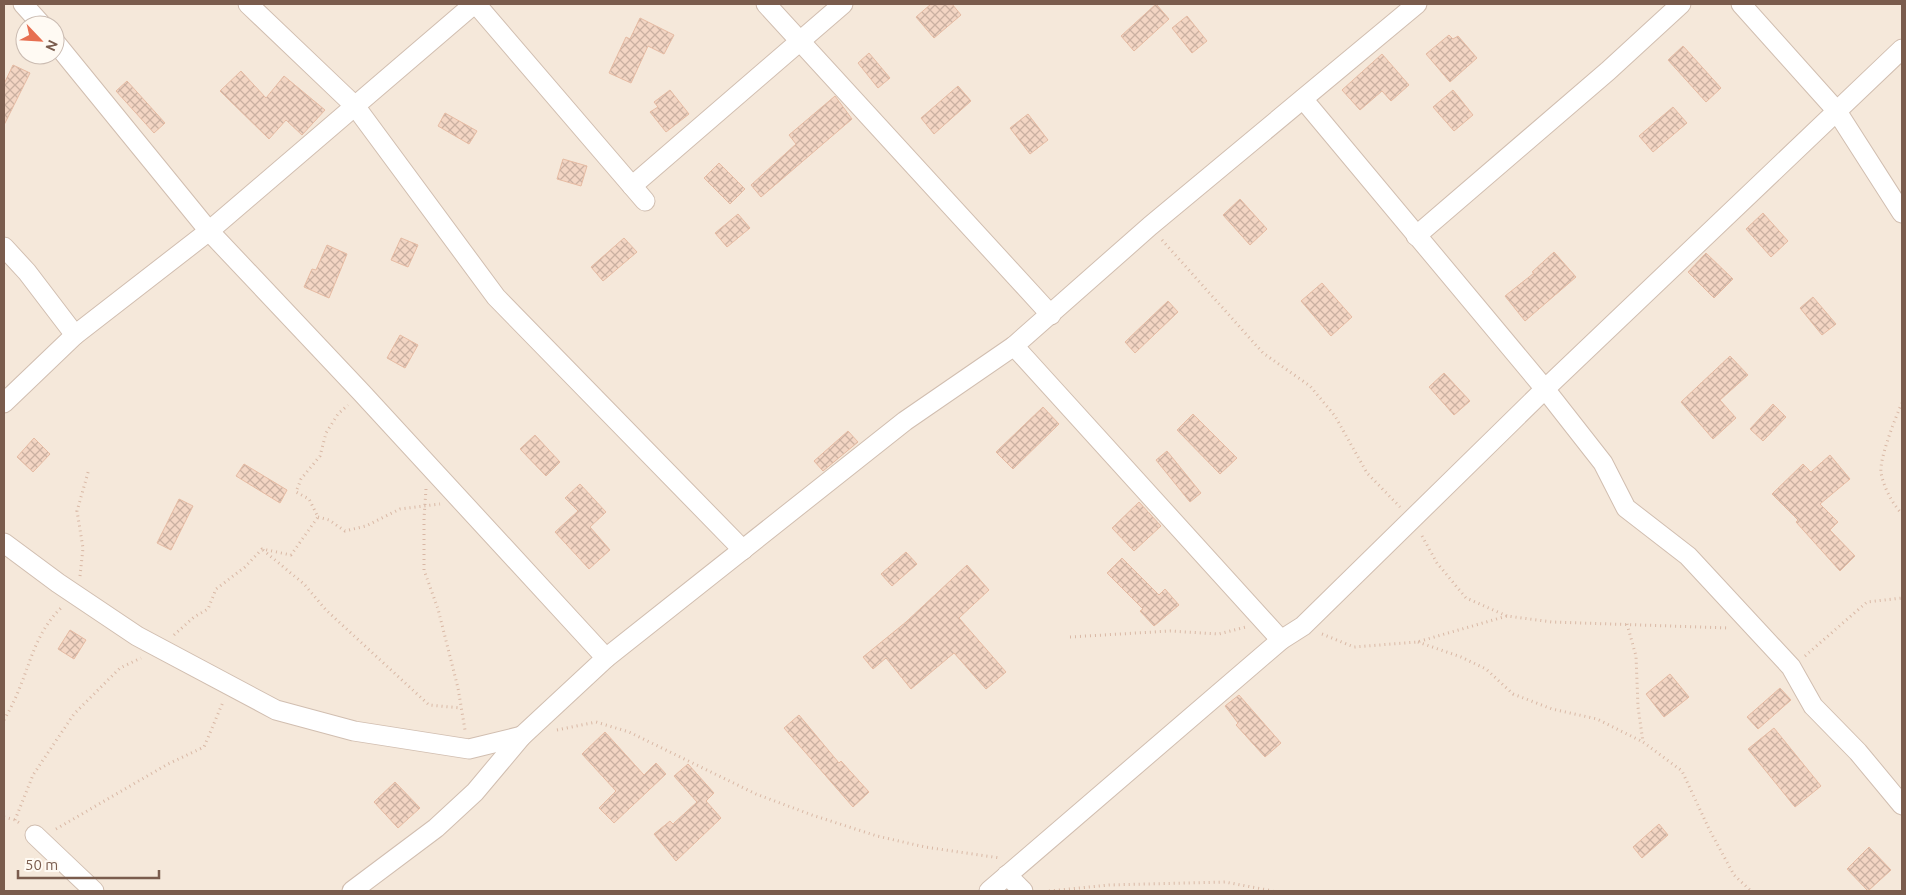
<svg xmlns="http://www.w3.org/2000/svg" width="1906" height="895" viewBox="0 0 1906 895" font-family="Ubuntu,sans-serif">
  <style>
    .residential { fill: #f5e8da; fill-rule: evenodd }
    .building { fill: url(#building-cross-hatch); stroke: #e6bba3 }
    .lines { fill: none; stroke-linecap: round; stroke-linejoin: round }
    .minor-casing { stroke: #d1beb0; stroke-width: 21 }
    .path { stroke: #d9b8a5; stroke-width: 3; stroke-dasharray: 1 4; stroke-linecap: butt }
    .minor { stroke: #fff; stroke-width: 19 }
  </style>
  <defs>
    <pattern id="building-cross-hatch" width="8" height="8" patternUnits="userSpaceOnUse" patternTransform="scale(1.25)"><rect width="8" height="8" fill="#f3d5c3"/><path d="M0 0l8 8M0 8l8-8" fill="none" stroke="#cab0a1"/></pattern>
  </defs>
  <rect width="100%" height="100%" fill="#fdf6ec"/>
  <!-- residential -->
  <path class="residential" d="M 4,4 L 1902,4 L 1902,891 L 4,891 ZM 25,25 L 55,25 L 55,55 L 25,55 Z"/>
  <!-- building -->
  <g class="building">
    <path d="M 931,4 L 952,4 L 961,15 L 934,38 L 916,17 Z"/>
    <path d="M 1156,4 L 1169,19 L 1134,51 L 1121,36 Z"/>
    <path d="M 1187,16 L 1207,41 L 1192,53 L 1172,28 Z"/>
    <path d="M 640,18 L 674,35 L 664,54 L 648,46 L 631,83 L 609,73 L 626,37 L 630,39 Z"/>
    <path d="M 1449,35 L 1453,39 L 1458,36 L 1477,58 L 1450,82 L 1426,54 Z"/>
    <path d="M 1683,46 L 1721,88 L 1706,102 L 1668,60 Z"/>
    <path d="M 869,53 L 890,78 L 878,88 L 858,63 Z"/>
    <path d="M 1382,54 L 1409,85 L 1391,101 L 1382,91 L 1360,110 L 1342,90 Z"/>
    <path d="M 13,65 L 30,73 L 4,125 L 4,84 Z"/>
    <path d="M 241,71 L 266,98 L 284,76 L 325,110 L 302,135 L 286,120 L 269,139 L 220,91 Z"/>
    <path d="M 127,81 L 165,123 L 154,133 L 116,91 Z"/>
    <path d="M 958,86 L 971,101 L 934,134 L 921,118 Z"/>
    <path d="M 670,90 L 689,114 L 666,132 L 650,112 L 658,107 L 654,102 Z"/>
    <path d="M 1453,90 L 1473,115 L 1454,131 L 1433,107 Z"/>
    <path d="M 835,96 L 852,119 L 761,197 L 751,185 L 796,144 L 789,135 Z"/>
    <path d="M 1673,107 L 1687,123 L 1653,152 L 1639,136 Z"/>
    <path d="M 445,113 L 477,131 L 469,144 L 438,126 Z"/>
    <path d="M 1028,114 L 1048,140 L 1030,154 L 1010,128 Z"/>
    <path d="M 563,159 L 587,166 L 581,186 L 557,179 Z"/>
    <path d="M 719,163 L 745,189 L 730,204 L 704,178 Z"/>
    <path d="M 1240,199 L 1267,229 L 1250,245 L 1223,215 Z"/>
    <path d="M 1763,213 L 1788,241 L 1771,257 L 1746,229 Z"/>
    <path d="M 738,214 L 750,228 L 727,247 L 715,233 Z"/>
    <path d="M 401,238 L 418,245 L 408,267 L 391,260 Z"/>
    <path d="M 624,238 L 637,252 L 603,281 L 591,267 Z"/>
    <path d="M 327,245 L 347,254 L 329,298 L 304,287 L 312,269 L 316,270 Z"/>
    <path d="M 1554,252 L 1576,277 L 1525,321 L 1505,296 L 1534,273 L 1532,272 Z"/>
    <path d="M 1706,253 L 1733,279 L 1714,298 L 1688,272 Z"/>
    <path d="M 1322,283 L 1352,317 L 1331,336 L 1301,301 Z"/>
    <path d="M 1813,297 L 1836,324 L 1822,335 L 1800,308 Z"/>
    <path d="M 1168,301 L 1178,312 L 1135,353 L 1125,342 Z"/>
    <path d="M 400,335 L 418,345 L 405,368 L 387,358 Z"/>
    <path d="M 1730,356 L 1748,375 L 1720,400 L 1736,418 L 1713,439 L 1681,402 Z"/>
    <path d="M 1444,373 L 1470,401 L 1454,415 L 1429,387 Z"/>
    <path d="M 1773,404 L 1786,417 L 1763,441 L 1750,429 Z"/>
    <path d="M 1043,407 L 1059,424 L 1013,469 L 996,452 Z"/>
    <path d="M 1193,414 L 1237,458 L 1220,474 L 1177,430 Z"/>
    <path d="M 848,431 L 858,442 L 823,471 L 814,461 Z"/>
    <path d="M 535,435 L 560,462 L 546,476 L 520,449 Z"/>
    <path d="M 34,438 L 50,454 L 33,472 L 17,457 Z"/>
    <path d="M 1167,451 L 1201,493 L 1190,502 L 1156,460 Z"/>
    <path d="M 1830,455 L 1850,479 L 1820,504 L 1838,522 L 1830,530 L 1855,556 L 1840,571 L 1796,522 L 1798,520 L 1772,494 L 1803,464 L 1811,472 Z"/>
    <path d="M 244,464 L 287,490 L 280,503 L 236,476 Z"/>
    <path d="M 580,484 L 606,512 L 590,527 L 610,550 L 589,569 L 555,532 L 578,511 L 565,498 Z"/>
    <path d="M 179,499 L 193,506 L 171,550 L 157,543 Z"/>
    <path d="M 1139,502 L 1161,526 L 1134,551 L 1112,528 Z"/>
    <path d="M 906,552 L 917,564 L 892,586 L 881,574 Z"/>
    <path d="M 1122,558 L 1159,595 L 1165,589 L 1179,605 L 1154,626 L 1140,611 L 1143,609 L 1107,573 Z"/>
    <path d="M 967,565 L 989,590 L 959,618 L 1006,672 L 986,689 L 954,653 L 911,689 L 886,658 L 873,669 L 863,657 L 906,622 Z"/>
    <path d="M 70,630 L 86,640 L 74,659 L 58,649 Z"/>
    <path d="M 1670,674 L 1689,697 L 1664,717 L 1646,694 Z"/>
    <path d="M 1780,688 L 1791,700 L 1758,729 L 1747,717 Z"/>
    <path d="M 1239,695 L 1281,743 L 1265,757 L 1236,725 L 1238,723 L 1225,706 Z"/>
    <path d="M 799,715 L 839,763 L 841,761 L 869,792 L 853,807 L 784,728 Z"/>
    <path d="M 1774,728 L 1821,786 L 1795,807 L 1748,749 Z"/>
    <path d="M 605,732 L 644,775 L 656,763 L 666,774 L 614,823 L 599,808 L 616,791 L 582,754 Z"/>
    <path d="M 688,764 L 714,793 L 706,801 L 721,818 L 676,861 L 654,834 L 670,821 L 673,824 L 697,802 L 674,776 Z"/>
    <path d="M 395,782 L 420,808 L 398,828 L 374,802 Z"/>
    <path d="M 1659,824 L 1668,835 L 1642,858 L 1633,847 Z"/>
    <path d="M 1869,847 L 1891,870 L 1868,891 L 1847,869 Z"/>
  </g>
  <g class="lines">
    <!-- minor casing -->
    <g class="minor-casing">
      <g id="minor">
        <path d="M 23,4 L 42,25"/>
        <path d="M 248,4 L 355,106 L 496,297 L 743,550"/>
        <path d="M 476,4 L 645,201"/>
        <path d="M 766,4 L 1051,315"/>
        <path d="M 1741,4 L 1836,110 L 1902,213"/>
        <path d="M 55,42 L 209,231 L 361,392 L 606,658"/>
        <path d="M 1303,99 L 1545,389 L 1603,463 L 1626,508 L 1688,556 L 1791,667 L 1813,706 L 1858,752 L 1902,805"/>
        <path d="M 632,186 L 843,4"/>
        <path d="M 1416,236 L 1608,71 L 1681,4"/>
        <path d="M 4,247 L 27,272 L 75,335"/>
        <path d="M 1014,346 L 1281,640"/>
        <path d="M 4,403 L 75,335 L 209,231 L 474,4"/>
        <path d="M 4,543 L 58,583 L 137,636 L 276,710 L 354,731 L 469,749 L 522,736"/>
        <path d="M 35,835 L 94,891"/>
        <path d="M 1007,875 L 1023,891"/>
        <path d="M 352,891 L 436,828 L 475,792 L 522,736 L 606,658 L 905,421 L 1014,346 L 1150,226 L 1417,4"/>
        <path d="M 989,891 L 1281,640 L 1303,626 L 1545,389 L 1902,49"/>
      </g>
    </g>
    <!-- path -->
    <g class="path">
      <path d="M 1162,240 L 1263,353 L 1310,386 L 1335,416 L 1367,473 L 1400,507"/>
      <path d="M 1902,403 C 1896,416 1879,459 1881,473 C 1884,488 1892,503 1902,514"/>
      <path d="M 426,489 L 424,518 L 424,570 L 438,609 L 458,688 L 465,730"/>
      <path d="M 318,517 L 329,520 L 345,531 L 366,526 L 400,509 L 440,504"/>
      <path d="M 1422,536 L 1437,563 L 1466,598 L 1507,616"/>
      <path d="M 263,550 L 304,584 L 326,610 L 429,705 L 461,708"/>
      <path d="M 80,576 L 83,548 L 77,511 L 89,469"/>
      <path d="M 1627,624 L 1636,656 L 1638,707 L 1643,742 L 1682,771 L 1709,829 L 1734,875 L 1751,891"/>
      <path d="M 1322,634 L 1354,647 L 1417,642 L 1507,616 L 1552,622 L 1729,628"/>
      <path d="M 174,635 L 194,617 L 208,609 L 216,589 L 245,567 L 262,549 L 291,555 L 318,517 L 309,499 L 296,492 L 301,479 L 320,456 L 326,433 L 338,414 L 348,405"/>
      <path d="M 1070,637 L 1170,631 L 1219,634 L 1246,627"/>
      <path d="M 1418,642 L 1461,657 L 1486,669 L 1513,694 L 1552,709 L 1597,719 L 1643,742"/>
      <path d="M 1805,656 L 1867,602 L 1902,598"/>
      <path d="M 4,720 C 9,711 14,702 18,692 C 31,661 36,632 62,607"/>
      <path d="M 557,730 L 596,722 L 629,732 L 756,794 L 812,815 L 877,836 L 925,847 L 1000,858"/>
      <path d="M 4,817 L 15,820 L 21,824"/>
      <path d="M 15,820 L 33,775 L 74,714 L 120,668 L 141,658"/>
      <path d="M 56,829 L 168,764 L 204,747 L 223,702"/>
      <path d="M 1049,891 L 1109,885 L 1225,882 L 1273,891"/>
    </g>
    <!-- minor -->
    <use href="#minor" class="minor"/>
  </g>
  <!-- border -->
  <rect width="1906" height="895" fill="none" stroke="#7a5c4d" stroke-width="10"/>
  <!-- north arrow -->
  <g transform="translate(40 40) rotate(115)"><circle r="24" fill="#fffaf3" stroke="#cabbb1"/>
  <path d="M0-4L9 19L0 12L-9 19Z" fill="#e76f51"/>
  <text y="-8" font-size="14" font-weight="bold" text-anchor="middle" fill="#7a5c4d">N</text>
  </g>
  <!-- scale -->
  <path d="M18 870v8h141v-8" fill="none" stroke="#7a5c4d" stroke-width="2.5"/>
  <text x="25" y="870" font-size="15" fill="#7a5c4d" stroke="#fffaf3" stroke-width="4" paint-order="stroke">50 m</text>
</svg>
